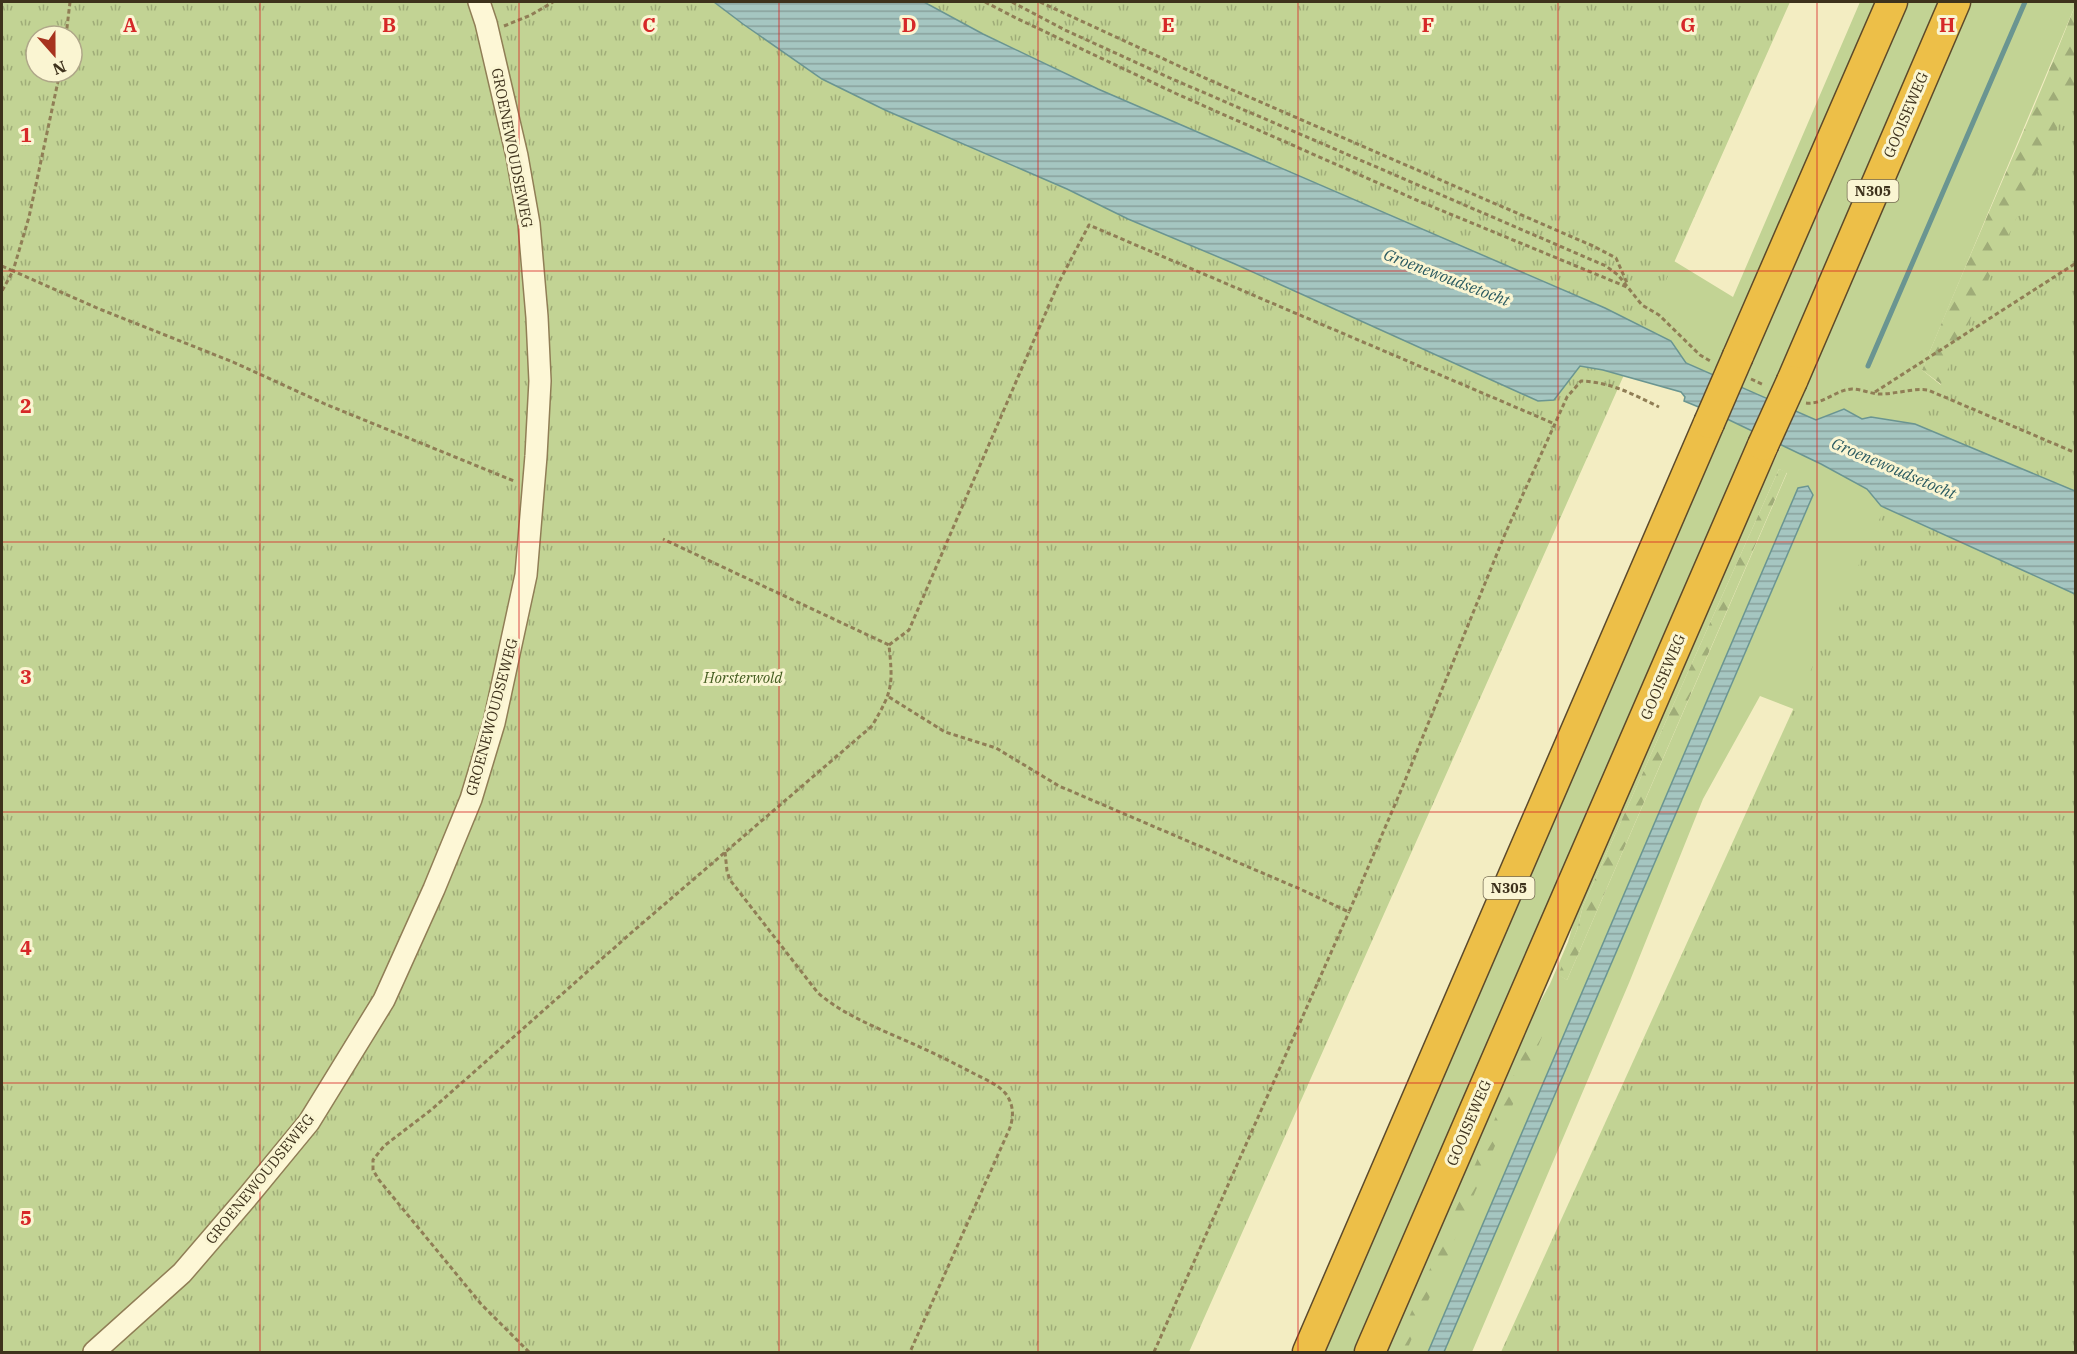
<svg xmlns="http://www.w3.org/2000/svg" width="2077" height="1354" viewBox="0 0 2077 1354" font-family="'IBM Plex Serif',serif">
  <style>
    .grass { fill: #c2d394; fill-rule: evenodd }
    .forest { fill: url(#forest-firs) }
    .park { fill: url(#park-tufts); fill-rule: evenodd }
    .water { fill: url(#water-rules); stroke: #6a9591; stroke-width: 1.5 }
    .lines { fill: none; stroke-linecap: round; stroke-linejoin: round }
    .stream { stroke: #6a9591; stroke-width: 5 }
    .minor-casing { stroke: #907e56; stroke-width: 24 }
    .highway-casing { stroke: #5d4a2b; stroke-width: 33 }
    .path { stroke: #907e56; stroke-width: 3; stroke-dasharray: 4.5 3; stroke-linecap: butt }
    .minor { stroke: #fdf7d6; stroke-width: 21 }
    .highway { stroke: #edbf48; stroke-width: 30 }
    .highway-bridge-casing { stroke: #5d4a2b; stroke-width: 33; stroke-linecap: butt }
    .highway-bridge { stroke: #edbf48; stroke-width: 30 }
    .grid { fill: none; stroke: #d62828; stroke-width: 1.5; stroke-opacity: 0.55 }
    .labels { text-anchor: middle; stroke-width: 6; stroke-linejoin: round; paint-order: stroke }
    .shield { fill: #faf5d2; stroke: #766c53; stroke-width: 1.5 }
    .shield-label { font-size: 14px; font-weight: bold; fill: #3e321c }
    .street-label { font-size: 15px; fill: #3e321c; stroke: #faf5d2 }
    .park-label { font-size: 15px; font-style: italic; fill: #445d20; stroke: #faf5d2 }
    .water-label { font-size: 16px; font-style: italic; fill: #2a5a60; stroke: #faf5d2 }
    .grid-label { font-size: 20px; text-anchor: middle; font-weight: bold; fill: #d62828; stroke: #faf5d2; stroke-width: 6; stroke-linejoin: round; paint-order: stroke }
  </style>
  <defs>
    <pattern id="forest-firs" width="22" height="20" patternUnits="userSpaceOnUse" patternTransform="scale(1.5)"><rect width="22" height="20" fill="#c2d394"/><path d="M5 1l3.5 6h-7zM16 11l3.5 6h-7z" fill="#9fac78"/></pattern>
    <pattern id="park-tufts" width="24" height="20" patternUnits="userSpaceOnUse" patternTransform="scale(1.5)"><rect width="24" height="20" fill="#c2d394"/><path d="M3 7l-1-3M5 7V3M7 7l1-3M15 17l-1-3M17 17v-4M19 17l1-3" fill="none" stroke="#9fac78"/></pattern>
    <pattern id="water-rules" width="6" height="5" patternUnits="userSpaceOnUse" patternTransform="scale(1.5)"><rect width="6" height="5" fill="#a5c6c1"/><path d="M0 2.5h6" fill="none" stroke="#88a19c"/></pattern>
  </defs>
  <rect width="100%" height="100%" fill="#f3edc2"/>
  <!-- grass -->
  <g class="grass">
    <path d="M 1860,2 L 1879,2 L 1716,377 L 1686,363 L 1680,355 L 1605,308 L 1674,261 L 1733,297 Z"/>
    <path d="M 1900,2 L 1942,2 L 1767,399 L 1737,386 Z"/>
    <path d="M 1966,2 L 2075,2 L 2075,6 L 1922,370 L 2075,491 L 1871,417 L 1862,419 L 1844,409 L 1816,420 L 1796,411 L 1828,329 Z"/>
    <path d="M 1723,417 L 1753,431 L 1356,1352 L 1321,1352 Z"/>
    <path d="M 1782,444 L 1866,488 L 1882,506 L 1918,524 L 1915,756 L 1760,696 L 1703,799 L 1629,983 L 1472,1352 L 1444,1352 L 1813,496 L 1798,488 L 1428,1352 L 1382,1352 L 1513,1051 L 1550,984 L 1568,942 L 1583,890 L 1728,559 ZM 1779,469 L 1787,473 L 1567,980 L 1559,975 L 1577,930 L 1583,906 Z"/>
  </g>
  <!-- forest -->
  <g class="forest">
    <path d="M 2075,6 L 2075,441 L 1949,390 L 1922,370 C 1972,248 2027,128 2075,6 Z"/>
    <path d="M 1779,469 L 1787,472 L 1567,980 L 1558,975 L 1577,930 L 1583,906 Z"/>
    <path d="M 1539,1017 L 1548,1023 L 1406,1352 L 1394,1352 Z"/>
  </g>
  <!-- park -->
  <g class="park">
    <path d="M 2,2 L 1790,2 L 1189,1352 L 2,1352 ZM 36,36 L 72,36 L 72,72 L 36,72 Z"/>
    <path d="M 2075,89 L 2075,1352 L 1501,1352 Z"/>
  </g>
  <!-- water -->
  <g class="water">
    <path d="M 714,2 L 924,2 L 983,34 L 1098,89 L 1605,308 L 1671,341 L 1686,363 L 1816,420 L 1844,409 L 1862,419 L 1871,417 L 1915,424 L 2075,491 L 2075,594 L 1881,506 L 1867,489 L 1821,464 L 1723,417 L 1684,401 L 1685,397 L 1681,392 L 1603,370 L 1580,366 L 1554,400 L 1538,401 L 1235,264 L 1128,219 L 1067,189 L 885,110 L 822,79 L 743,24 Z"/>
    <path d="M 1808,486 L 1813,495 L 1444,1352 L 1428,1352 L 1798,488 Z"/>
  </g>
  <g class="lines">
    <!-- stream -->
    <path class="stream" d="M 1868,366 L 2025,2"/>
    <!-- minor casing -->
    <g class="minor-casing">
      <path id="minor" d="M 94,1352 L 182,1273 L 249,1195 L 309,1122 L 384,1000 L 434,889 L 471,799 L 494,723 L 526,575 L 536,456 L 540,381 L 537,317 L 529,224 L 517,156 L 486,23 L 479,2"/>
    </g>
    <!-- highway casing -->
    <g class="highway-casing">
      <g id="highway">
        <path d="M 1738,356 L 1892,2"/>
        <path d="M 1792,381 L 1955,2"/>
        <path d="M 1308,1352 L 1709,423"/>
        <path d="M 1370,1352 L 1763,445"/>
      </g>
    </g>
    <!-- path -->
    <g class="path">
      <path d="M 985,2 L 1016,18 L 1177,94 L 1421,202 L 1627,287"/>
      <path d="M 1012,2 L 1065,30 L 1170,78 L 1606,266 L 1618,275 L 1642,305 L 1659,315 L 1700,355 L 1712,362"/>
      <path d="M 1040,2 L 1205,78 L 1593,246 L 1616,258 L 1627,283"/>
      <path d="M 504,26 L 531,15 L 553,2"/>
      <path d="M 66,36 L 70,2"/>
      <path d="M 60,72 L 29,217 L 13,271 L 97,308 L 233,362 L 325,404 L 514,481"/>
      <path d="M 2,266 L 13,271 L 2,291"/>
      <path d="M 1751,379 L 1764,385"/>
      <path d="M 1875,392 L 2076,263"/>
      <path d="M 1806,403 C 1823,405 1835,390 1852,389 C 1861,389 1871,394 1880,394 C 1897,394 1912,388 1928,390 L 2076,453"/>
      <path d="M 889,645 L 909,630 L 1059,282 L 1089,225 L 1555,424"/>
      <path d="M 889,697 L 945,732 L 996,748 L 1059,786 L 1300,889 L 1349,912 L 1402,788 L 1505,534 L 1567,397 L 1581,381 C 1610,382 1633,394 1659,407"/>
      <path d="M 725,852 L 727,871 L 730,880 L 818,993 C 840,1012 868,1024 895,1036 C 921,1047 946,1059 971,1072 C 982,1078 998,1084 1006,1094 C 1014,1105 1014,1118 1009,1130 L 910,1352"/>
      <path d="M 529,1352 L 481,1304 L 379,1180 L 373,1170 L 373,1160 L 384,1146 L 431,1110 L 631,933 L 872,726 C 893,690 893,686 889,645 L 663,539"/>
      <path d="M 1154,1352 L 1349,912"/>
    </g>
    <!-- minor -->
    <use href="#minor" class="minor"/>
    <!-- highway -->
    <use href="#highway" class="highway"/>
    <!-- highway-bridge casing -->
    <g class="highway-bridge-casing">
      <g id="highway-bridge">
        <path d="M 1709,423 L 1738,356"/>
        <path d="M 1763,445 L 1792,381"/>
      </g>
    </g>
    <!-- highway-bridge -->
    <use href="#highway-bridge" class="highway-bridge"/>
  </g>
  <!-- grid -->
  <path class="grid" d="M 260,2 L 260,1352M 519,2 L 519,1352M 779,2 L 779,1352M 1038,2 L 1038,1352M 1298,2 L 1298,1352M 1558,2 L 1558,1352M 1817,2 L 1817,1352M 2,271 L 2076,271M 2,542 L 2076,542M 2,812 L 2076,812M 2,1083 L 2076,1083"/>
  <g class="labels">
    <!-- shield labels -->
    <g class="shield">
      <rect x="1847.5" y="180" width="51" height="22" rx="4.5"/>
      <rect x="1483.5" y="877" width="51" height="22" rx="4.5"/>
    </g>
    <g class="shield-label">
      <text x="1873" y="196">N305</text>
      <text x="1509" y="893">N305</text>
    </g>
    <!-- street labels -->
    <g class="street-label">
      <text transform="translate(1906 115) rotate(-67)" y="5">GOOISEWEG</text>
      <text transform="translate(512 148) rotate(79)" y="5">GROENEWOUDSEWEG</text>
      <text transform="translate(1663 677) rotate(-67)" y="5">GOOISEWEG</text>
      <text transform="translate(492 717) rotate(-75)" y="5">GROENEWOUDSEWEG</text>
      <text transform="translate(1469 1123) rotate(-67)" y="5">GOOISEWEG</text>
      <text transform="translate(260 1179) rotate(-51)" y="5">GROENEWOUDSEWEG</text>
    </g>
    <!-- park labels -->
    <g class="park-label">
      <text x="743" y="683">Horsterwold</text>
    </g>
    <!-- water labels -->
    <g class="water-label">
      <text transform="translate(1447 277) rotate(21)" y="6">Groenewoudsetocht</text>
      <text transform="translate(1894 468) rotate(23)" y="6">Groenewoudsetocht</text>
    </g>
  </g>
  <g class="grid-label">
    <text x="130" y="32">A</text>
    <text x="389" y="32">B</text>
    <text x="649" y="32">C</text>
    <text x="909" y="32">D</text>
    <text x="1168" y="32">E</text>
    <text x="1428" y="32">F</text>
    <text x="1688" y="32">G</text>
    <text x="1947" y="32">H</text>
    <text x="26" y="142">1</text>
    <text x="26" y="413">2</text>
    <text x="26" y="684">3</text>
    <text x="26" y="955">4</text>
    <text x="26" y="1225">5</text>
  </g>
  <!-- border -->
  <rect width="2077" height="1354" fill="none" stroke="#3e321c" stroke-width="6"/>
  <!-- north arrow -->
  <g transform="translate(54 54) rotate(159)"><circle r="28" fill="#faf5d2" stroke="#afa789" stroke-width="1.5"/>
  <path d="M0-4.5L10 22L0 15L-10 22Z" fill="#a7331e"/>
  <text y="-9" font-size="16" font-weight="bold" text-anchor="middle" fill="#3e321c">N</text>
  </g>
</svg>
